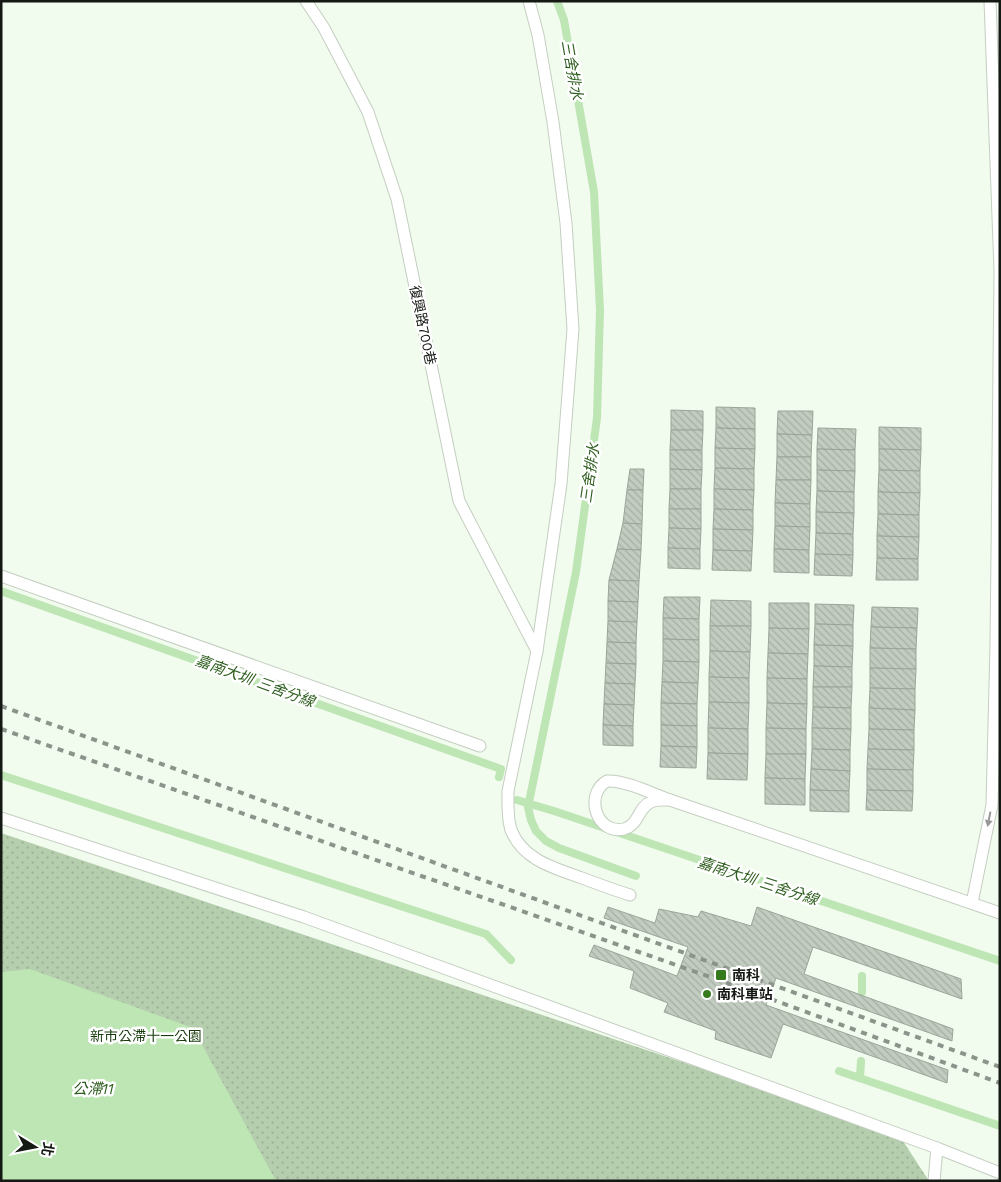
<svg xmlns="http://www.w3.org/2000/svg" width="1001" height="1182" viewBox="0 0 1001 1182" font-family="'Work Sans','Noto Sans TC',sans-serif">
  <style>
    .park { fill: url(#park-dots) }
    .water { fill: #bee5b4 }
    .lines { fill: none; stroke-linecap: round; stroke-linejoin: round }
    .stream { stroke: #bee5b4; stroke-width: 8 }
    .building { fill: url(#building-back-hatch); stroke: #9ba499 }
    .lane-casing { stroke: #c4cec1; stroke-width: 13 }
    .lane { stroke: #fff; stroke-width: 11 }
    .rail { stroke: #8c938a; stroke-width: 4; stroke-dasharray: 6 6; stroke-linecap: butt }
    .oneway { fill: #969895 }
    .poi-dot { fill: #357a1d; stroke: #fff; stroke-width: 2 }
    .labels { text-anchor: middle; stroke-width: 5; stroke-linejoin: round; paint-order: stroke }
    .street-label { font-size: 14px; fill: #151914; stroke: #fff }
    .poi-label { font-size: 14px; font-weight: bold; fill: #151914; stroke: #fff; text-anchor: start }
    .park-label { font-size: 14px; fill: #173b0b; stroke: #fff }
    .water-label { font-size: 15px; font-style: italic; fill: #2f5f20; stroke: #fff }
  </style>
  <defs>
    <pattern id="park-dots" width="8" height="8" patternUnits="userSpaceOnUse" patternTransform="scale(1.25)"><rect width="8" height="8" fill="#b5ceae"/><path d="M2 2h.1M6 6h.1" fill="none" stroke="#9bb095" stroke-width="1.8" stroke-linecap="round"/></pattern>
    <pattern id="building-back-hatch" width="6" height="6" patternUnits="userSpaceOnUse" patternTransform="scale(1.25)"><rect width="6" height="6" fill="#c2ccc0"/><path d="M-1 5l2 2M0 0l6 6M5-1l2 2" fill="none" stroke="#a6afa4"/></pattern>
  </defs>
  <rect width="100%" height="100%" fill="#f1fbee"/>
  <!-- park -->
  <path class="park" d="M 1,833 L 899,1135 L 929,1181 L 1,1181 Z"/>
  <!-- water -->
  <path class="water" d="M 30,969 L 193,1028 L 276,1181 L 1,1181 L 1,972 Z"/>
  <g class="lines">
    <!-- stream -->
    <g class="stream">
      <path d="M 557,1 L 564,20 L 594,192 L 600,310 L 597,418 L 576,572 L 528,807 L 531,820 L 536,831 L 546,841 L 559,848 L 636,876"/>
      <path d="M 1,591 L 501,769 L 499,777"/>
      <path d="M 1,775 L 486,934 L 511,960"/>
      <path d="M 517,800 L 554,811 L 1000,961"/>
      <path d="M 862,976 L 862,992"/>
      <path d="M 839,1071 L 1000,1126"/>
      <path d="M 860,1078 L 861,1061"/>
    </g>
  </g>
  <!-- building -->
  <g class="building">
    <path d="M 716,407 L 755,408 L 755,429 L 716,428 Z"/>
    <path d="M 671,410 L 703,411 L 703,430 L 671,430 Z"/>
    <path d="M 778,411 L 813,411 L 812,435 L 777,434 Z"/>
    <path d="M 879,427 L 921,428 L 921,450 L 879,449 Z"/>
    <path d="M 716,428 L 755,429 L 755,449 L 715,448 Z"/>
    <path d="M 818,428 L 856,429 L 855,450 L 817,449 Z"/>
    <path d="M 671,430 L 703,430 L 702,450 L 670,450 Z"/>
    <path d="M 777,434 L 812,435 L 811,457 L 777,457 Z"/>
    <path d="M 715,448 L 755,449 L 754,469 L 715,468 Z"/>
    <path d="M 817,449 L 855,450 L 855,471 L 817,470 Z"/>
    <path d="M 879,449 L 921,450 L 920,471 L 879,470 Z"/>
    <path d="M 670,450 L 702,450 L 702,470 L 670,469 Z"/>
    <path d="M 777,457 L 811,457 L 811,480 L 776,480 Z"/>
    <path d="M 715,468 L 754,469 L 754,490 L 714,489 Z"/>
    <path d="M 630,469 L 644,469 L 643,490 L 627,490 Z"/>
    <path d="M 670,469 L 702,470 L 701,489 L 670,489 Z"/>
    <path d="M 817,470 L 855,471 L 854,492 L 817,491 Z"/>
    <path d="M 879,470 L 920,471 L 920,493 L 878,492 Z"/>
    <path d="M 776,480 L 811,480 L 810,504 L 775,503 Z"/>
    <path d="M 670,489 L 701,489 L 701,509 L 669,509 Z"/>
    <path d="M 714,489 L 754,490 L 753,510 L 714,509 Z"/>
    <path d="M 627,490 L 643,490 L 642,524 L 623,523 Z"/>
    <path d="M 817,491 L 854,492 L 854,513 L 816,512 Z"/>
    <path d="M 878,492 L 920,493 L 919,515 L 878,514 Z"/>
    <path d="M 775,503 L 810,504 L 810,527 L 775,526 Z"/>
    <path d="M 669,509 L 701,509 L 701,529 L 669,528 Z"/>
    <path d="M 714,509 L 753,510 L 753,530 L 713,529 Z"/>
    <path d="M 816,512 L 854,513 L 853,534 L 816,533 Z"/>
    <path d="M 878,514 L 919,515 L 919,537 L 877,536 Z"/>
    <path d="M 623,523 L 642,524 L 641,550 L 617,549 Z"/>
    <path d="M 775,526 L 810,527 L 809,550 L 774,549 Z"/>
    <path d="M 669,528 L 701,529 L 700,549 L 668,548 Z"/>
    <path d="M 713,529 L 753,530 L 752,551 L 713,550 Z"/>
    <path d="M 816,533 L 853,534 L 853,555 L 815,554 Z"/>
    <path d="M 877,536 L 919,537 L 918,559 L 877,558 Z"/>
    <path d="M 668,548 L 700,549 L 700,569 L 668,568 Z"/>
    <path d="M 617,549 L 641,550 L 639,581 L 609,580 Z"/>
    <path d="M 774,549 L 809,550 L 809,573 L 774,572 Z"/>
    <path d="M 713,550 L 752,551 L 751,571 L 712,570 Z"/>
    <path d="M 815,554 L 853,555 L 852,576 L 814,575 Z"/>
    <path d="M 877,558 L 918,559 L 918,580 L 876,580 Z"/>
    <path d="M 609,580 L 639,581 L 638,602 L 608,601 Z"/>
    <path d="M 664,597 L 700,597 L 699,619 L 663,618 Z"/>
    <path d="M 711,600 L 751,601 L 751,626 L 710,626 Z"/>
    <path d="M 608,601 L 638,602 L 637,622 L 608,621 Z"/>
    <path d="M 769,603 L 809,603 L 809,629 L 769,628 Z"/>
    <path d="M 815,604 L 854,605 L 853,625 L 815,624 Z"/>
    <path d="M 872,607 L 918,608 L 917,628 L 871,627 Z"/>
    <path d="M 663,618 L 699,619 L 699,640 L 663,639 Z"/>
    <path d="M 608,621 L 637,622 L 636,643 L 607,642 Z"/>
    <path d="M 815,624 L 853,625 L 853,646 L 814,645 Z"/>
    <path d="M 710,626 L 751,626 L 750,652 L 710,651 Z"/>
    <path d="M 871,627 L 917,628 L 916,649 L 870,648 Z"/>
    <path d="M 769,628 L 809,629 L 808,654 L 768,653 Z"/>
    <path d="M 663,639 L 699,640 L 699,662 L 663,661 Z"/>
    <path d="M 607,642 L 636,643 L 636,664 L 606,663 Z"/>
    <path d="M 814,645 L 853,646 L 852,667 L 814,666 Z"/>
    <path d="M 870,648 L 916,649 L 916,669 L 870,668 Z"/>
    <path d="M 710,651 L 750,652 L 749,678 L 709,677 Z"/>
    <path d="M 768,653 L 808,654 L 807,679 L 767,678 Z"/>
    <path d="M 663,661 L 699,662 L 698,683 L 662,682 Z"/>
    <path d="M 606,663 L 636,664 L 635,684 L 605,683 Z"/>
    <path d="M 814,666 L 852,667 L 852,687 L 813,687 Z"/>
    <path d="M 870,668 L 916,669 L 915,689 L 870,688 Z"/>
    <path d="M 709,677 L 749,678 L 749,703 L 709,702 Z"/>
    <path d="M 767,678 L 807,679 L 807,704 L 767,703 Z"/>
    <path d="M 662,682 L 698,683 L 697,704 L 661,703 Z"/>
    <path d="M 605,683 L 635,684 L 634,705 L 604,704 Z"/>
    <path d="M 813,687 L 852,687 L 851,708 L 813,707 Z"/>
    <path d="M 870,688 L 915,689 L 915,710 L 869,708 Z"/>
    <path d="M 709,702 L 749,703 L 748,729 L 708,728 Z"/>
    <path d="M 661,703 L 697,704 L 697,726 L 661,725 Z"/>
    <path d="M 767,703 L 807,704 L 806,729 L 766,728 Z"/>
    <path d="M 604,704 L 634,705 L 633,726 L 603,725 Z"/>
    <path d="M 813,707 L 851,708 L 851,729 L 812,728 Z"/>
    <path d="M 869,708 L 915,710 L 914,730 L 869,729 Z"/>
    <path d="M 603,725 L 633,726 L 633,746 L 603,745 Z"/>
    <path d="M 661,725 L 697,726 L 697,747 L 661,746 Z"/>
    <path d="M 708,728 L 748,729 L 748,754 L 708,753 Z"/>
    <path d="M 766,728 L 806,729 L 806,754 L 766,754 Z"/>
    <path d="M 812,728 L 851,729 L 850,750 L 812,749 Z"/>
    <path d="M 869,729 L 914,730 L 914,750 L 868,749 Z"/>
    <path d="M 661,746 L 697,747 L 696,768 L 660,767 Z"/>
    <path d="M 812,749 L 850,750 L 850,771 L 811,769 Z"/>
    <path d="M 868,749 L 914,750 L 913,770 L 867,769 Z"/>
    <path d="M 708,753 L 748,754 L 747,780 L 707,779 Z"/>
    <path d="M 766,754 L 806,754 L 805,779 L 765,778 Z"/>
    <path d="M 811,769 L 850,771 L 849,791 L 810,790 Z"/>
    <path d="M 867,769 L 913,770 L 913,791 L 867,790 Z"/>
    <path d="M 765,778 L 805,779 L 805,805 L 765,804 Z"/>
    <path d="M 810,790 L 849,791 L 849,812 L 810,811 Z"/>
    <path d="M 867,790 L 913,791 L 912,811 L 866,810 Z"/>
    <path d="M 608,907 L 655,923 L 659,909 L 698,917 L 701,911 L 751,926 L 757,907 L 961,979 L 962,999 L 813,947 L 804,974 L 953,1029 L 952,1041 L 776,978 L 766,1005 L 948,1070 L 947,1083 L 783,1024 L 771,1058 L 715,1039 L 716,1031 L 664,1012 L 668,1003 L 630,988 L 634,971 L 589,956 L 594,945 L 677,976 L 688,947 L 604,918 Z"/>
  </g>
  <g class="lines">
    <!-- lane casing -->
    <g class="lane-casing">
      <g id="lane">
        <path d="M 306,1 L 324,28 L 368,112 L 397,199 L 459,501 L 537,651"/>
        <path d="M 529,1 L 538,35 L 553,122 L 566,223 L 573,329 L 561,484 L 537,651 L 508,791 C 508,804 507,817 511,830 C 523,860 554,868 582,878 C 598,884 614,890 630,895"/>
        <path d="M 1,576 L 480,746"/>
        <path d="M 607,781 C 625,780 653,794 670,800 C 664,800 657,799 651,802 C 638,807 639,825 624,829 C 596,835 584,794 607,781 Z"/>
        <path d="M 670,800 L 1000,913"/>
        <path d="M 1,818 L 304,917 L 937,1148 L 1000,1173"/>
        <path d="M 972,903 L 992,805 L 996,645 L 1000,271 L 990,1"/>
        <path d="M 934,1181 L 937,1148"/>
      </g>
    </g>
    <!-- lane -->
    <use href="#lane" class="lane"/>
    <!-- rail -->
    <g class="rail">
      <path d="M 1,706 L 1000,1067"/>
      <path d="M 1,729 L 719,980 L 1000,1083"/>
    </g>
  </g>
  <!-- one-way arrows -->
  <defs><path id="oneway-solid" d="M-6-.8H1V-3.2L6.5 0L1 3.2V.8H-6Z" transform="scale(1.25)"/></defs>
  <use class="oneway" href="#oneway-solid" transform="translate(989 819) rotate(101)"/>
  <!-- markers -->
  <g class="poi-dot">
    <rect x="715" y="969" width="12" height="12" rx="2.5"/>
    <circle cx="707" cy="994" r="5"/>
  </g>
  <g class="labels">
    <!-- street labels -->
    <g class="street-label">
      <text transform="translate(423 325) rotate(78)" y="5">復興路700巷</text>
    </g>
    <!-- poi labels -->
    <g class="poi-label">
      <text x="732" y="980">南科</text>
      <text x="717" y="999">南科車站</text>
    </g>
    <!-- park labels -->
    <g class="park-label">
      <text x="146" y="1041">新市公滯十一公園</text>
    </g>
    <!-- water labels -->
    <g class="water-label">
      <text transform="translate(572 70) rotate(80)" y="5">三舍排水</text>
      <text transform="translate(590 473) rotate(-82)" y="5">三舍排水</text>
      <text transform="translate(255 681) rotate(20)" y="5">嘉南大圳 三舍分線</text>
      <text transform="translate(758 881) rotate(18)" y="5">嘉南大圳 三舍分線</text>
      <text x="93" y="1094">公滯11</text>
    </g>
  </g>
  <!-- border -->
  <rect width="1001" height="1182" fill="none" stroke="#151914" stroke-width="5"/>
  <!-- north arrow -->
  <g transform="translate(35 1147) rotate(100)" stroke="#ffffff" stroke-width="4" paint-order="stroke">
  <path d="M0-4L9 19L0 12L-9 19Z" fill="#151914"/>
  <text y="-8" font-size="14" font-weight="bold" text-anchor="middle" fill="#151914">北</text>
  </g>
</svg>
